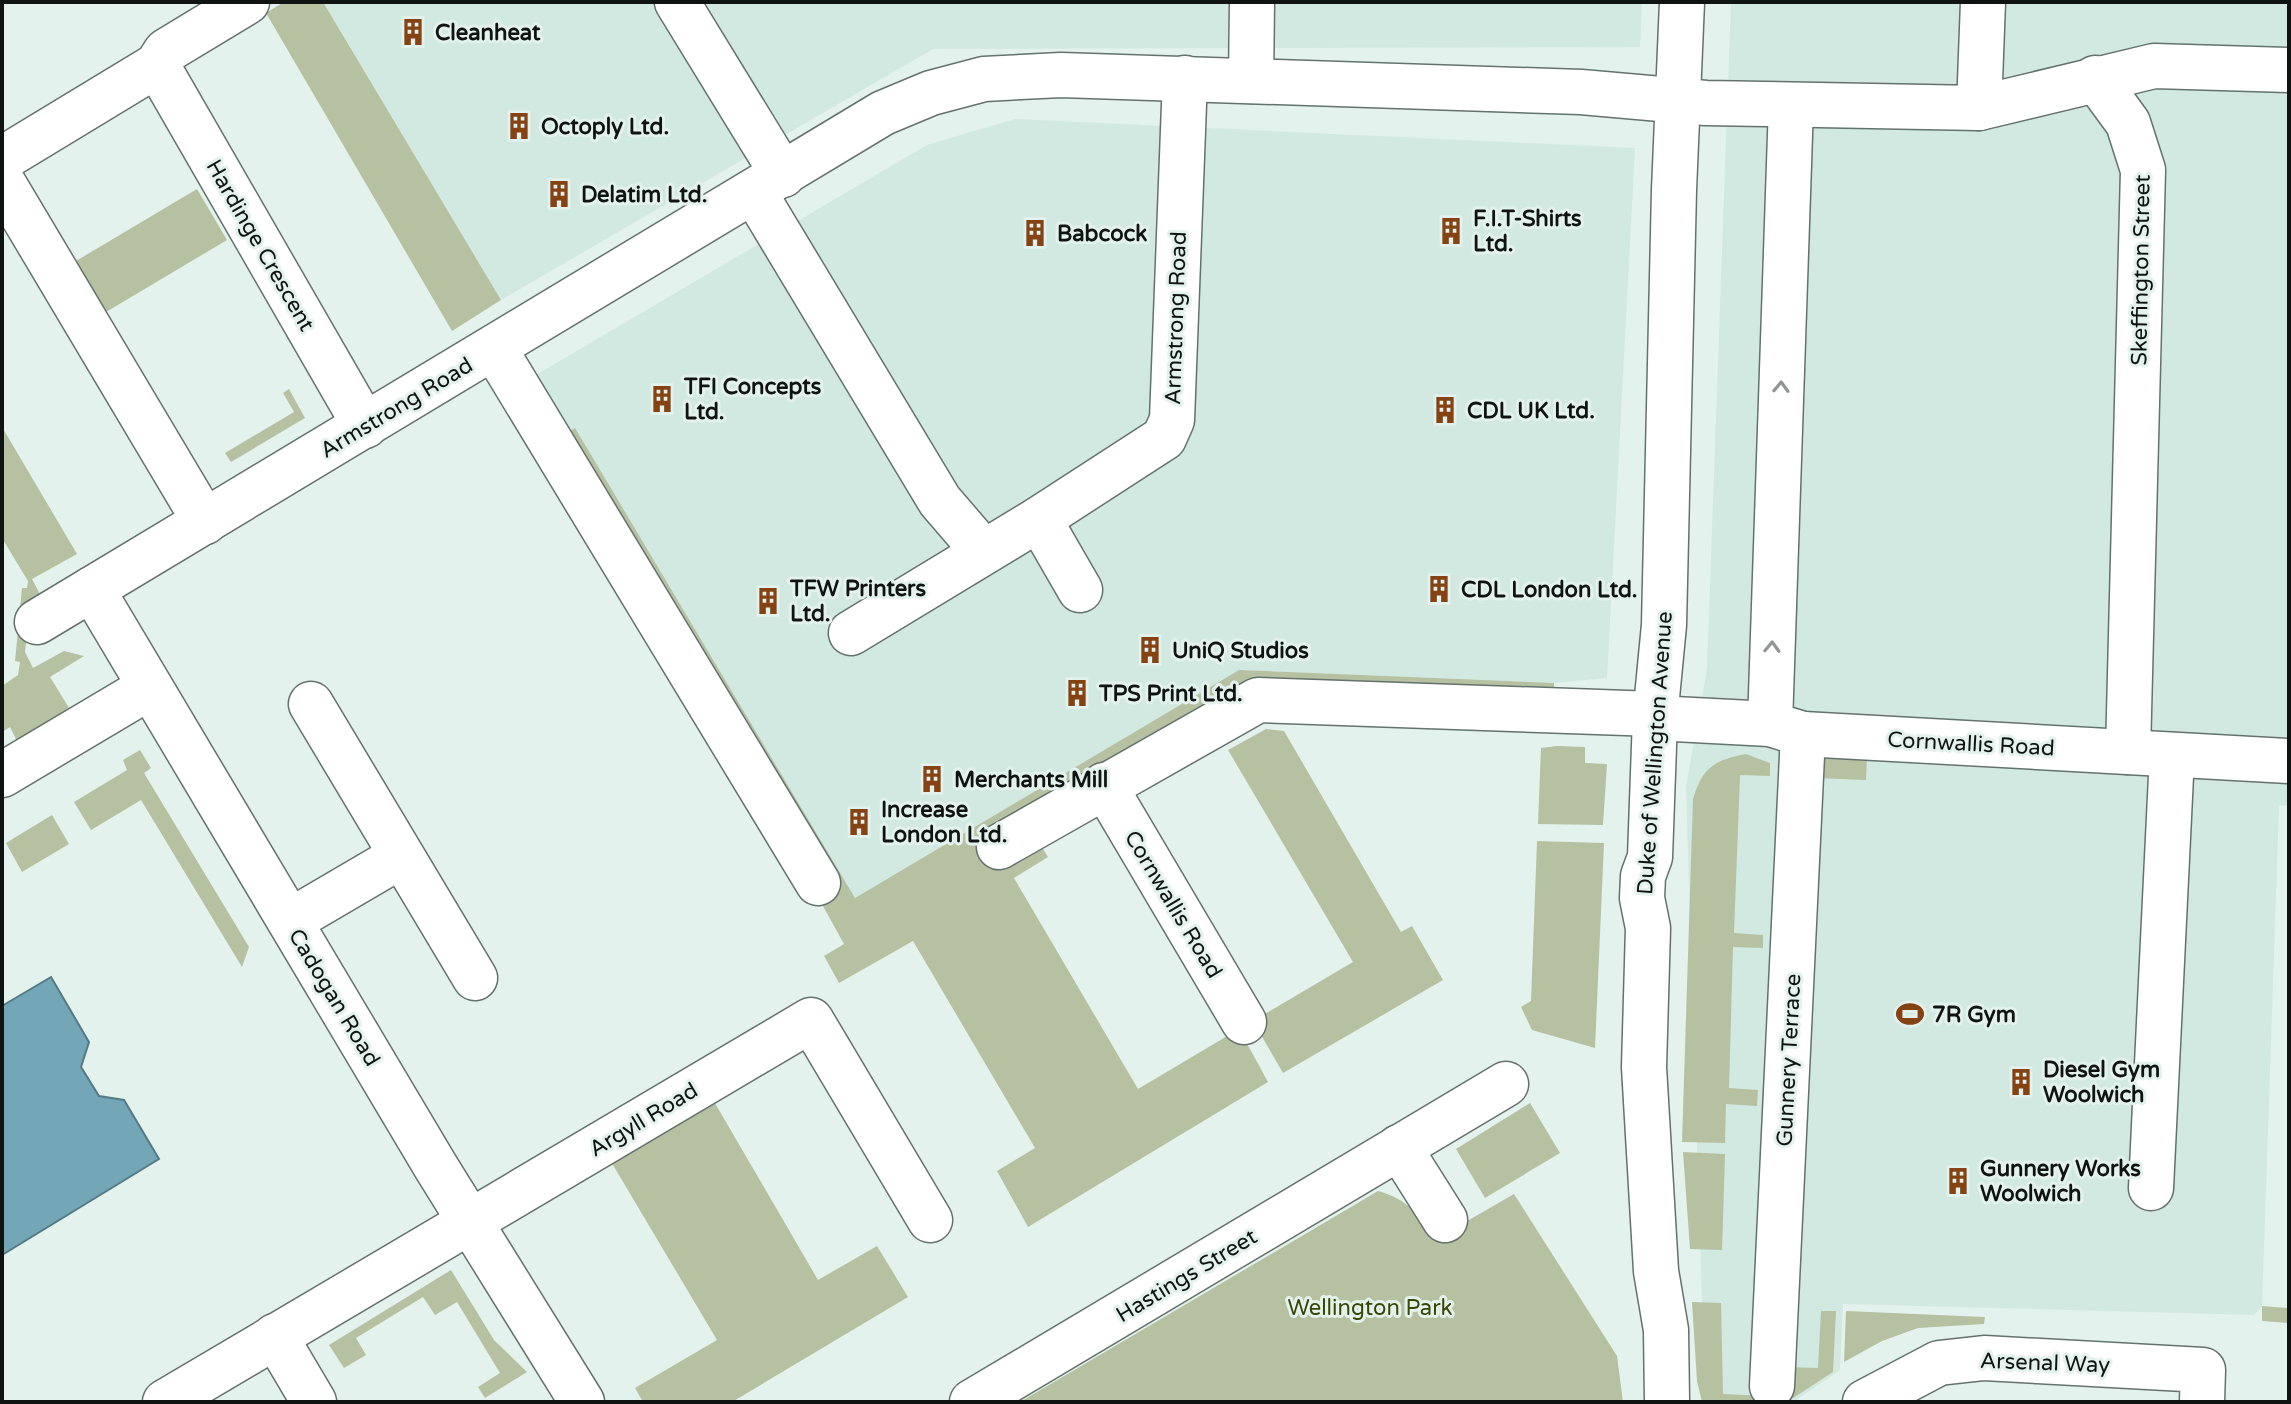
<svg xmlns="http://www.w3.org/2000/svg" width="2291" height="1404" viewBox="0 0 2291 1404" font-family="'Varela Round',sans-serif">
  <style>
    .built { fill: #d1e9e0 }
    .green { fill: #b6c1a2 }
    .water { fill: #73a6b6; stroke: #557a85; stroke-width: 2 }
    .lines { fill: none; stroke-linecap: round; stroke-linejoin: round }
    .minor-casing { stroke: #64726d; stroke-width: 47 }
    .minor { stroke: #fff; stroke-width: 44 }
    .oneway { stroke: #939594 }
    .labels { text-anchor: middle; stroke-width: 6; stroke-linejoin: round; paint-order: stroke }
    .poi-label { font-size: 22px; font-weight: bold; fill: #0f1412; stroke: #e3f2ec; text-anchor: start }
    .street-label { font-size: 22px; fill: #0f1412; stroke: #e3f2ec }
    .park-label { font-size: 22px; fill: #374603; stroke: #e3f2ec }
  </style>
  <rect width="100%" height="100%" fill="#e3f2ec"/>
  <!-- built -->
  <g class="built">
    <path d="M 323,2 L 1642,2 L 1640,47 L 933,49 L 501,300 Z"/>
    <path d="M 1731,2 L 2289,2 L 2289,805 L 2279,806 L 2262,1306 L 2254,1315 L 1843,1304 L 1840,1370 L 1793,1402 L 1705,1402 L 1686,787 L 1707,669 Z"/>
    <path d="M 1015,119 L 1635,148 L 1607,678 L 1554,683 L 1239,670 L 855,898 L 536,375 L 927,145 Z"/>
  </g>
  <!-- green -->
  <g class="green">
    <path d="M 284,2 L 323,2 L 501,300 L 452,331 L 266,13 Z"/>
    <path d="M 197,189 L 227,240 L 106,312 L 76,261 Z"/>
    <path d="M 289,389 L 305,418 L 231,462 L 225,453 L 294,412 L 283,393 Z"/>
    <path d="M 2,427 L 77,554 L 32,579 L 41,596 L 31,601 L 25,652 L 33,668 L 64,651 L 84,656 L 50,677 L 69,708 L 17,741 L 10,727 L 2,732 L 2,686 L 18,675 L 20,662 L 15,661 L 22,588 L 27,588 L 28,581 L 2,538 Z"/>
    <path d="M 575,428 L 855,898 L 1239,670 L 1554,683 L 1554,693 L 1248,684 L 1037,839 L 1048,857 L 1014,878 L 1138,1089 L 1239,1029 L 1268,1082 L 1028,1227 L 997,1171 L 1035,1148 L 913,941 L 839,983 L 824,956 L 844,944 L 562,436 Z"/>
    <path d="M 1266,729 L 1284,731 L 1401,932 L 1412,926 L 1443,980 L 1283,1073 L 1253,1021 L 1353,962 L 1228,750 Z"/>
    <path d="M 1557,746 L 1585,747 L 1585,763 L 1607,764 L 1603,825 L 1538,824 L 1541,748 Z"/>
    <path d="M 140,750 L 151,768 L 144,773 L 249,947 L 242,967 L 141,800 L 91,830 L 74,802 L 127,770 L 123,760 Z"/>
    <path d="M 1746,754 L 1770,763 L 1770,776 L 1740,775 L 1734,933 L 1763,935 L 1763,948 L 1733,947 L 1729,1088 L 1758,1090 L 1757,1106 L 1726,1104 L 1725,1143 L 1682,1142 L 1693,799 C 1702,768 1714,760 1746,754 Z"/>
    <path d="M 1824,754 L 1867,757 L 1866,780 L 1816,778 Z"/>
    <path d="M 52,815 L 69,844 L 22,872 L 6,843 Z"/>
    <path d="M 1537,841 L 1604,843 L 1595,1048 L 1532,1030 L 1521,1007 L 1531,1001 Z"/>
    <path d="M 712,1098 L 818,1280 L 877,1246 L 908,1297 L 732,1402 L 643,1402 L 635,1388 L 717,1340 L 610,1160 Z"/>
    <path d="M 1530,1103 L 1560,1153 L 1485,1198 L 1456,1149 Z"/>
    <path d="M 1683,1152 L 1725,1154 L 1722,1250 L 1690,1249 Z"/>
    <path d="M 1378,1191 C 1407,1199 1420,1215 1436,1239 L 1514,1194 L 1617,1356 L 1623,1402 L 1020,1402 Z"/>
    <path d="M 451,1270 L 494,1340 L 527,1372 L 485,1398 L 478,1387 L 500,1373 L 457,1302 L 435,1315 L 423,1297 L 356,1338 L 366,1355 L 344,1368 L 329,1345 Z"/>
    <path d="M 1692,1302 L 1721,1303 L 1723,1394 L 1787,1397 L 1788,1367 L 1818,1368 L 1821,1311 L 1836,1311 L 1833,1372 L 1787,1402 L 1702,1402 L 1697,1381 Z"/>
    <path d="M 2262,1306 L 2289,1308 L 2289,1323 L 2262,1321 Z"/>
    <path d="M 1846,1311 L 1985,1317 L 1984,1324 L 1918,1328 L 1882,1341 L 1844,1362 Z"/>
  </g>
  <!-- water -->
  <path class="water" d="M 51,977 L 89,1042 L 81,1067 L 99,1096 L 124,1100 L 159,1159 L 2,1255 L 2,1006 Z"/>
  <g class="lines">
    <!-- minor casing -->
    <g class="minor-casing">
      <g id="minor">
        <path d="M 677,2 L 783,175"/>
        <path d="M 157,65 L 365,426"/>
        <path d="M 2095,78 L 2128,123 L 2143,170 L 2128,752"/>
        <path d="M 1251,81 L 1252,2"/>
        <path d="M 1979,108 L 1983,2"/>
        <path d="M 2,159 L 157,65 L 166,51 L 247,2"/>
        <path d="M 2,181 L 205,522"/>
        <path d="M 754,192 L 940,501 L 983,551"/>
        <path d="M 494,348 L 818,883"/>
        <path d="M 1039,519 L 1080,590"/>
        <path d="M 92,589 L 436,1167 L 582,1402"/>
        <path d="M 37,622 L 883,113 L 931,93 L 984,79 L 1061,75 L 1581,92 L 1706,103 L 1979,108 L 2154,66 L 2289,70"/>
        <path d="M 851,633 L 1039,519 L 1164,438 L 1172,420 L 1185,78"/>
        <path d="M 311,704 L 475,978"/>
        <path d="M 1655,718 L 1770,724 L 1803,734 L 2289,761"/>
        <path d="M 1770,724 L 1791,105"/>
        <path d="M 2,775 L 150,687"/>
        <path d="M 1104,785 L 1244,1022"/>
        <path d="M 999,847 L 1258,700 L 1655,714"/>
        <path d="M 290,921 L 401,856"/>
        <path d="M 1399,1147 L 1445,1220"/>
        <path d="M 2151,1188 L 2172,755"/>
        <path d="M 275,1336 L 314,1402"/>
        <path d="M 1772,1386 L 1803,734"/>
        <path d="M 165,1402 L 811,1020 L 930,1220"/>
        <path d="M 972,1402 L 1506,1084"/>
        <path d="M 1667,1402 L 1666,1330 L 1656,1271 L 1644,1067 L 1648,928 L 1642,898 L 1643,876 L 1650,857 L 1655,718 L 1664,625 L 1674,190 L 1682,2"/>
        <path d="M 1865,1402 L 1939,1363 L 1984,1358 L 2203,1370 L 2202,1402"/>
      </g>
    </g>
    <!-- minor -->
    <use href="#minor" class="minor"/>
  </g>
  <!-- one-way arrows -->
  <defs><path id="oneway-chevron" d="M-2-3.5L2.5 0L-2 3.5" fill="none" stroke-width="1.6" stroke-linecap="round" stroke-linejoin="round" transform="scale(2)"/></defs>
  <g class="oneway">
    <use href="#oneway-chevron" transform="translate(1781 387) rotate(-88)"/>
    <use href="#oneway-chevron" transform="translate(1772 647) rotate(-88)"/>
  </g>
  <!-- icons -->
  <defs>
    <g id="building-bare" transform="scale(2.16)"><path d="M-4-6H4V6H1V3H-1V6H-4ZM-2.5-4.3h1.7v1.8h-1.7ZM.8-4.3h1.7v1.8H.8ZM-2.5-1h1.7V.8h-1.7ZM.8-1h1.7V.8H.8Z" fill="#854213" stroke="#e3f2ec" stroke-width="2.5" paint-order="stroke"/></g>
    <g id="stadium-bare" transform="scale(2.16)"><path d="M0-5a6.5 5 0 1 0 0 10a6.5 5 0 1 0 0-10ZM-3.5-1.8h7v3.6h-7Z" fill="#854213" stroke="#e3f2ec" stroke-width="2.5" paint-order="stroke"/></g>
  </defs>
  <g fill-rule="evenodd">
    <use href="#building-bare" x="413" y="32"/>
    <use href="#building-bare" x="519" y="126"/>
    <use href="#building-bare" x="559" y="194"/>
    <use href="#building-bare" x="1451" y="231"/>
    <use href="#building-bare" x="1035" y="233"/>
    <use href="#building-bare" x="662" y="399"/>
    <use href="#building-bare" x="1445" y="410"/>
    <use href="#building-bare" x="1439" y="589"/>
    <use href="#building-bare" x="768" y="601"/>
    <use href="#building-bare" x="1150" y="650"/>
    <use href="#building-bare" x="1077" y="693"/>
    <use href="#building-bare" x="932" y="779"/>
    <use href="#building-bare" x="859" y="822"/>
    <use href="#stadium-bare" x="1910" y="1014"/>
    <use href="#building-bare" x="2021" y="1082"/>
    <use href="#building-bare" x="1958" y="1181"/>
  </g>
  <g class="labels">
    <!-- poi labels -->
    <g class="poi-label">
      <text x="435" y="40">Cleanheat</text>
      <text x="541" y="134">Octoply Ltd.</text>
      <text x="581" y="202">Delatim Ltd.</text>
      <text x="1473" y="226">F.I.T-Shirts<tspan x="1473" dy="25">Ltd.</tspan></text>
      <text x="1057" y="241">Babcock</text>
      <text x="684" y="394">TFI Concepts<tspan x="684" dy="25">Ltd.</tspan></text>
      <text x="1467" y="418">CDL UK Ltd.</text>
      <text x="790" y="596">TFW Printers<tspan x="790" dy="25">Ltd.</tspan></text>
      <text x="1461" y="597">CDL London Ltd.</text>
      <text x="1172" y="658">UniQ Studios</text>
      <text x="1099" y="701">TPS Print Ltd.</text>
      <text x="954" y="787">Merchants Mill</text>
      <text x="881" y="817">Increase<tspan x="881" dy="25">London Ltd.</tspan></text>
      <text x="1932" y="1022">7R Gym</text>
      <text x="2043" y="1077">Diesel Gym<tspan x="2043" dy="25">Woolwich</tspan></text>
      <text x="1980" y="1176">Gunnery Works<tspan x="1980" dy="25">Woolwich</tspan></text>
    </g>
    <!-- street labels -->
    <g class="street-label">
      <text transform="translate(261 245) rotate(60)" y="8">Hardinge Crescent</text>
      <text transform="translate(2140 270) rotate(-89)" y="8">Skeffington Street</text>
      <text transform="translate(1175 318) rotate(-88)" y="8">Armstrong Road</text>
      <text transform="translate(396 407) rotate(-31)" y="8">Armstrong Road</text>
      <text transform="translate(1971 743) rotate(3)" y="8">Cornwallis Road</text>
      <text transform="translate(1654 753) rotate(-86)" y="8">Duke of Wellington Avenue</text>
      <text transform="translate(1174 904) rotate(59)" y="8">Cornwallis Road</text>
      <text transform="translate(335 997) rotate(59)" y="8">Cadogan Road</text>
      <text transform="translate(1788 1060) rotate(-87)" y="8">Gunnery Terrace</text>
      <text transform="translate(643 1119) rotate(-31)" y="8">Argyll Road</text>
      <text transform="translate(1186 1275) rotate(-31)" y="8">Hastings Street</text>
      <text transform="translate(2045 1362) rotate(2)" y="8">Arsenal Way</text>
    </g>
    <!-- park labels -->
    <g class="park-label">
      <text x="1370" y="1315">Wellington Park</text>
    </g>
  </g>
  <!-- border -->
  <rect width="2291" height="1404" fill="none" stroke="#0f1412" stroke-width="8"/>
</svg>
